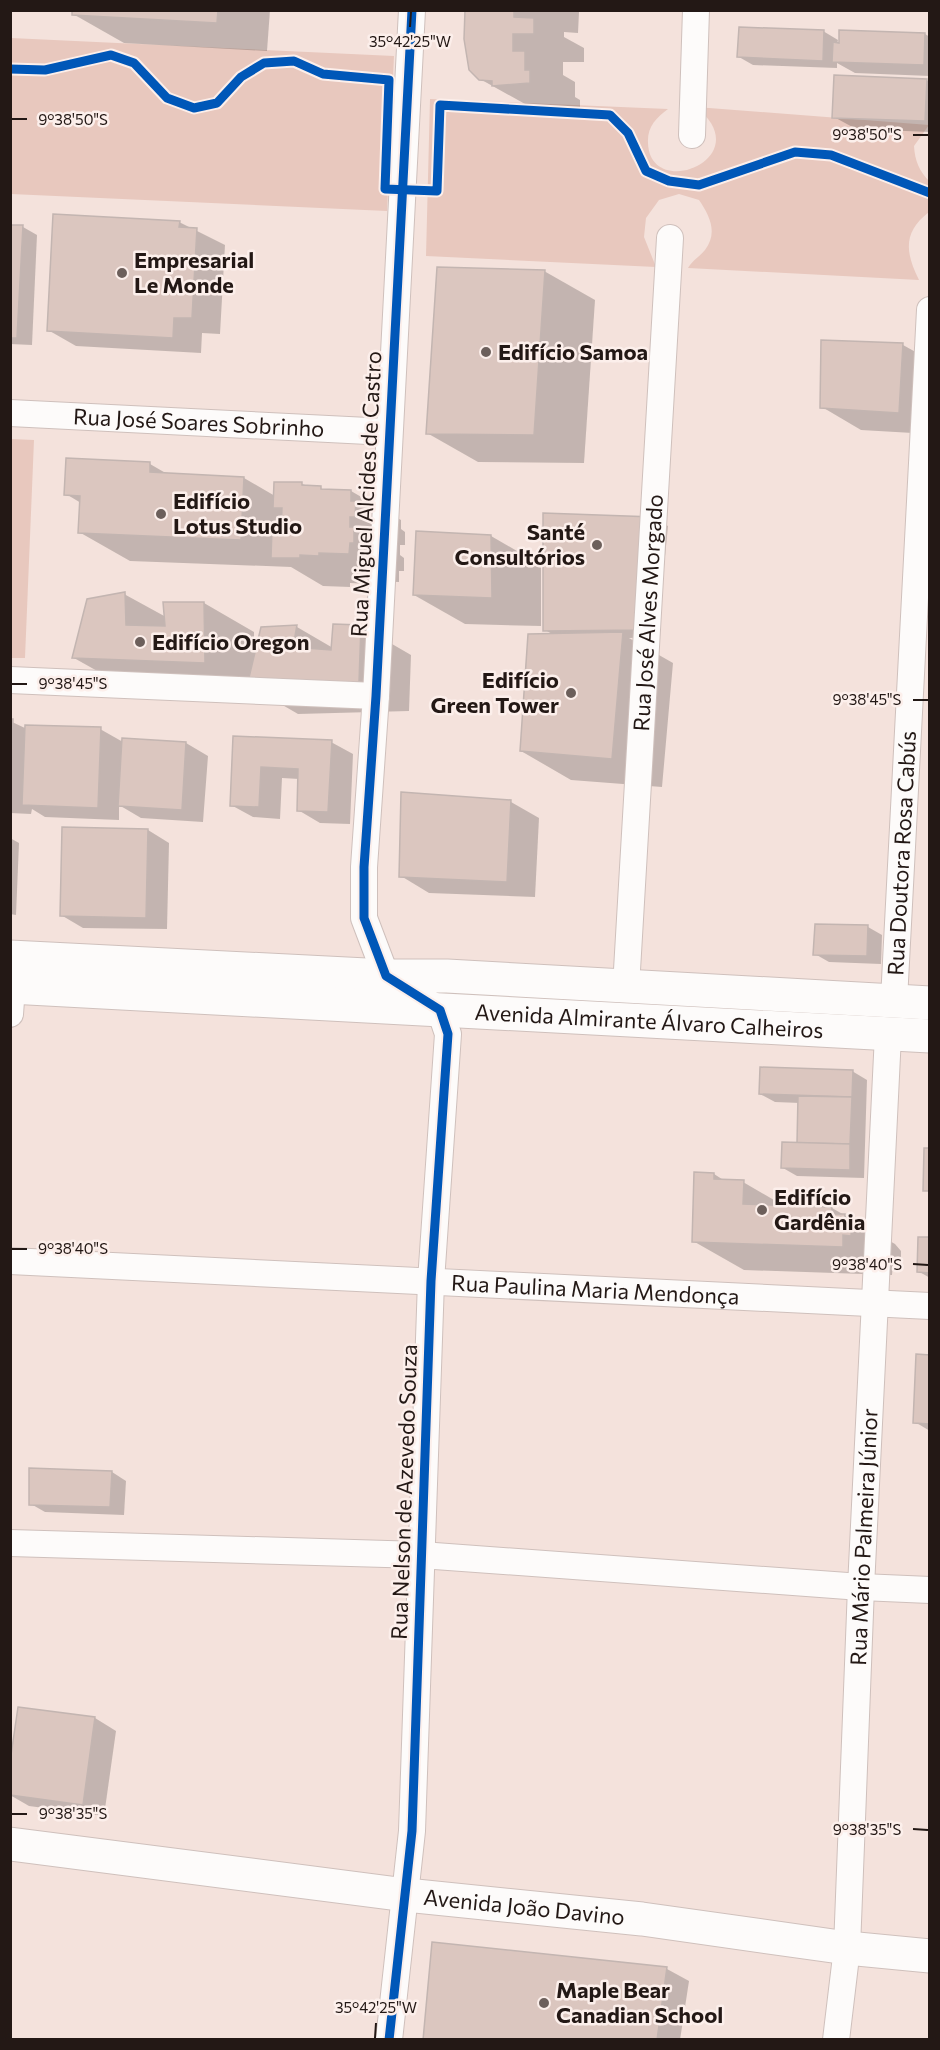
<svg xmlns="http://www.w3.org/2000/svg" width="940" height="2050" viewBox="0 0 940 2050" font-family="Commissioner,sans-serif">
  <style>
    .green { fill: #e8c8be }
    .shadow { fill: #0003 }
    .building { fill: #dbc6bf; stroke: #c3b5b1; stroke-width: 1.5 }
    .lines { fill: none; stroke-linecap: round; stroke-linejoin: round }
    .minor-casing { stroke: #cfc0bc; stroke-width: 28 }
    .major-casing { stroke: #cfc0bc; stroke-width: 35 }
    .minor { stroke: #fdfbfa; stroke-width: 26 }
    .major { stroke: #fdfbfa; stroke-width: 33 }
    .cycleway-casing { stroke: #fcefeb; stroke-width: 13 }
    .cycleway { stroke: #0057b8; stroke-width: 9 }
    .ticks { fill: none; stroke: #231815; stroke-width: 2 }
    .poi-dot { fill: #6c5f5b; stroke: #fcefeb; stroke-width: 2 }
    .labels { text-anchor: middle; stroke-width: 5; stroke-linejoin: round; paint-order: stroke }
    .poi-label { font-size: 22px; font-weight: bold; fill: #231815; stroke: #fcefeb; text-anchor: start }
    .street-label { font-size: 22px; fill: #231815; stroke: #fcefeb }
    .ticks-label { font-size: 15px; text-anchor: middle; fill: #231815; stroke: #fcefeb; stroke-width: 5; stroke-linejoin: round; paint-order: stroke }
  </style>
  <rect width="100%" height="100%" fill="#f4e2dc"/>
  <!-- green -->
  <g class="green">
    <path d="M 11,38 L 394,56 L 387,211 L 11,194 Z"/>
    <path d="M 430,99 L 668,109 C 656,118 647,127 648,143 C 650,202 760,158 696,107 L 929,125 L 914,146 C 915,161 919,171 930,182 L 929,212 C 903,232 905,252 919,280 L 688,268 C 693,260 699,257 705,250 C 718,233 710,216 699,200 L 679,194 L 659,200 L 646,218 L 644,237 L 656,267 L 426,256 Z"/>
    <path d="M 11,439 L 34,440 L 25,658 L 11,658 Z"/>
  </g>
  <!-- shadow -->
  <g class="shadow">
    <path d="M 74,10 L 270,10 L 267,51 L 124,43 L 73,14 Z"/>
    <path d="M 467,10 L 586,10 L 579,12 L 578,33 L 564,32 L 564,37 L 584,48 L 584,62 L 563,62 L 563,75 L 575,82 L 575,97 L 580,100 L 580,111 L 561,110 L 560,114 L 543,114 L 480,79 Z"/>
    <path d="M 823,31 L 838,40 L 837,44 L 925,34 L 930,37 L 930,76 L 855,73 L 837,63 L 837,68 L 753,65 L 739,57 Z"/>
    <path d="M 926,80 L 930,82 L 930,132 L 856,129 L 834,117 Z"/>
    <path d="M 179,222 L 225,245 L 220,334 L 202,333 L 201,353 L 76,346 L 48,330 Z"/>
    <path d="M 10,226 L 23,227 L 37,235 L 32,345 L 10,344 Z"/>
    <path d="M 544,271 L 595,300 L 584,463 L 478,462 L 427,433 Z"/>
    <path d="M 903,345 L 930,360 L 930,434 L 861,430 L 822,407 Z"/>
    <path d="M 68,460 L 150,464 L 169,475 L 244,478 L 275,496 L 302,484 L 326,491 L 351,491 L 401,520 L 401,529 L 405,532 L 405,545 L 400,545 L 400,555 L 404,558 L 404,571 L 399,571 L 399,582 L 369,581 L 369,584 L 350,583 L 350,587 L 323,586 L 291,567 L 130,561 L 79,532 L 81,503 L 66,494 Z"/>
    <path d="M 654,518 L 668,526 L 657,637 L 629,638 L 673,663 L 662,787 L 571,780 L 521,751 L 554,635 L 545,630 Z"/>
    <path d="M 491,536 L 541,565 L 541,626 L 465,624 L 414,595 Z"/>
    <path d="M 124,594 L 166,617 L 204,603 L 254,632 L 254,656 L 297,627 L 333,648 L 361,626 L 411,655 L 409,711 L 298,714 L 255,689 L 124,686 L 74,658 Z"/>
    <path d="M 10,721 L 27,729 L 100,729 L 123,742 L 186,743 L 208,756 L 203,822 L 141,818 L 119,805 L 119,820 L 45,817 L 32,809 L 31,814 L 10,813 Z"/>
    <path d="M 234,738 L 331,742 L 353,754 L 350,824 L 320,823 L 298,810 L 299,779 L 282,778 L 280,819 L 253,817 L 231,805 Z"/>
    <path d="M 402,794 L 511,802 L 539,818 L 535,897 L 429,893 L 401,876 Z"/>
    <path d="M 148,830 L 169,843 L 167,929 L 83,928 L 61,915 Z"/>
    <path d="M 10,838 L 19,843 L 16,915 L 10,914 Z"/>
    <path d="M 868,927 L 882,935 L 881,964 L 829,962 L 815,954 Z"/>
    <path d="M 852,1071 L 867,1080 L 864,1178 L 797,1176 L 783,1168 L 798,1144 L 800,1103 L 775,1102 L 760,1094 Z"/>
    <path d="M 714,1174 L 725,1181 L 743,1182 L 786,1207 L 832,1208 L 895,1244 L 901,1251 L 901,1264 L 893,1263 L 892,1275 L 744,1270 L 693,1241 Z"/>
    <path d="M 930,1239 L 930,1278 L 918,1271 Z"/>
    <path d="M 930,1356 L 930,1431 L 915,1422 Z"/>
    <path d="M 112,1472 L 126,1481 L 124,1515 L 45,1512 L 31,1504 Z"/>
    <path d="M 95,1718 L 116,1731 L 104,1816 L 29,1806 L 10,1795 Z"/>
    <path d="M 433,1943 L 667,1969 L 689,1981 L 680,2040 L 424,2040 Z"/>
  </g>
  <!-- building -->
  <g class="building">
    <path d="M 72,10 L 218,10 L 217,23 L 72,15 Z"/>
    <path d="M 465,10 L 514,10 L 514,17 L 534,18 L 534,34 L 513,34 L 513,51 L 525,51 L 525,70 L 530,70 L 530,83 L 492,86 L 492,81 L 479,80 L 469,70 L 464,39 Z"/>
    <path d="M 739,27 L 824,30 L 823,61 L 737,57 Z"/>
    <path d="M 839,30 L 925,33 L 924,65 L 832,62 L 833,42 L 839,43 Z"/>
    <path d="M 834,75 L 927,79 L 925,121 L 832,118 Z"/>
    <path d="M 53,214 L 180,221 L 179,227 L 197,228 L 192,318 L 174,318 L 173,338 L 47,331 Z"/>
    <path d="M 10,225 L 23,225 L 17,338 L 10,338 Z"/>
    <path d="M 437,267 L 545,270 L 534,435 L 426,434 Z"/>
    <path d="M 821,340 L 903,343 L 899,413 L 820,408 Z"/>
    <path d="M 66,458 L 150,462 L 150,472 L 244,477 L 241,540 L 78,533 L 80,496 L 64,495 Z"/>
    <path d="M 274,482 L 302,482 L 302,485 L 321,486 L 321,489 L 351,490 L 351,501 L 356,501 L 355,517 L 350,517 L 350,527 L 354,527 L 354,543 L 350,543 L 349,554 L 319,553 L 319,556 L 300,555 L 300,558 L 271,558 L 272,528 L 281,529 L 282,508 L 273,508 Z"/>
    <path d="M 543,513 L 654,517 L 643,630 L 543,631 Z"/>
    <path d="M 416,531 L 491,535 L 492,598 L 413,595 Z"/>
    <path d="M 125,592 L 126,625 L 165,626 L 163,602 L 204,602 L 205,663 L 72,658 L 87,599 Z"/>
    <path d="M 333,624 L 361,625 L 359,682 L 247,686 L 261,627 L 297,625 L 293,647 L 331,650 Z"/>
    <path d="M 623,632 L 612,759 L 520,751 L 528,634 Z"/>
    <path d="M 10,719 L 13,719 L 10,791 Z"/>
    <path d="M 25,725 L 101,727 L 98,808 L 22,805 Z"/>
    <path d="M 233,736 L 332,740 L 328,812 L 297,811 L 298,769 L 261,767 L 259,807 L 230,806 Z"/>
    <path d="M 122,738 L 186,742 L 182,810 L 118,806 Z"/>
    <path d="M 401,792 L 511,800 L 507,882 L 399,877 Z"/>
    <path d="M 62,827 L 148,829 L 146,918 L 60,916 Z"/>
    <path d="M 815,924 L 868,925 L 867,956 L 813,955 Z"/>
    <path d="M 760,1067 L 853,1070 L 852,1097 L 759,1094 Z"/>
    <path d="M 798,1096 L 852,1097 L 850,1144 L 797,1143 Z"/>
    <path d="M 782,1142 L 850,1144 L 850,1170 L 781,1168 Z"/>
    <path d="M 924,1148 L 930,1148 L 930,1191 L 923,1191 Z"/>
    <path d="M 694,1172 L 714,1173 L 714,1179 L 744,1180 L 743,1204 L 832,1207 L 831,1214 L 845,1214 L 844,1220 L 852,1220 L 851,1236 L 843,1235 L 843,1247 L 692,1242 Z"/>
    <path d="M 918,1237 L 930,1237 L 930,1273 L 917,1272 Z"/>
    <path d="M 916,1354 L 930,1355 L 930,1424 L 913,1423 Z"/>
    <path d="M 29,1468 L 112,1471 L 110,1507 L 29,1505 Z"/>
    <path d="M 18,1707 L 95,1717 L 83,1805 L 10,1795 L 10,1762 Z"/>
    <path d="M 432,1942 L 667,1967 L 657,2040 L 423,2040 Z"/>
  </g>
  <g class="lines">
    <!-- minor casing -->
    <g class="minor-casing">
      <g id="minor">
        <path d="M 692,135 L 696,10"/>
        <path id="s1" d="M 10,413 L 388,432"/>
        <path d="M 10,680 L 376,696"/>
        <path id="s2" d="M 626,987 L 670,238"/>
        <path id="s3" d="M 894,1000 L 930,310"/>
        <path d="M 10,1014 L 12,987"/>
        <path id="s4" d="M 10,1261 L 930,1306"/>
        <path d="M 10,1543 L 421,1555 L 861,1587 L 930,1590"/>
        <path d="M 389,2040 L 412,1831 L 431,1281 L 448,1034 L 440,1010 L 386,976 L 364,918 L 364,867 L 376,696 L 412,10"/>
        <path id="s5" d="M 836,2040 L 847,1948 L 861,1587 L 888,1035"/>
      </g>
    </g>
    <!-- major casing -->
    <g class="major-casing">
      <g id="major">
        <path d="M 10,957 L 386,976 L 447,976 L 930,1003"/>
        <path id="s6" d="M 10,987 L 930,1036"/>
        <path id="s7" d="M 10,1844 L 406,1895 L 642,1919 L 847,1948 L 930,1956"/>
      </g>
    </g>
    <!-- minor -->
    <use href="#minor" class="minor"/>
    <!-- major -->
    <use href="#major" class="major"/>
    <!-- cycleway casing -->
    <g class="cycleway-casing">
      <g id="cycleway">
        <path d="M 10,69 L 45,70 L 111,55 L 134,63 L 167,98 L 194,108 L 217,103 L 241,77 L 264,63 L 294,61 L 323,74 L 389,80 L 385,189 L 437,191 L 440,105 L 610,115 L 628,133 L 646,171 L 669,181 L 699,185 L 795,152 L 831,155 L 930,193"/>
        <path d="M 389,2040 L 412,1831 L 431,1281 L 448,1034 L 440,1010 L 386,976 L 364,918 L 364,867 L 376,696 L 412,10"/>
      </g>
    </g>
    <!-- cycleway -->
    <use href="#cycleway" class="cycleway"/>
  </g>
  <!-- ticks -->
  <path class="ticks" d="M 410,27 L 411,12M 12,119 L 27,119M 913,135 L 928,135M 12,684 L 27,684M 913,700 L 928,700M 12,1249 L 27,1249M 913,1264 L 928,1265M 12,1814 L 27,1814M 913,1829 L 928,1830M 375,2038 L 376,2023"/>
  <!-- markers -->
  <g class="poi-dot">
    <circle cx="122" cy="273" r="6"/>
    <circle cx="486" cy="352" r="6"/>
    <circle cx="161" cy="514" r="6"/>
    <circle cx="597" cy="545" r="6"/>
    <circle cx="140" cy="642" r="6"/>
    <circle cx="571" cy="693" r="6"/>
    <circle cx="762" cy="1210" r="6"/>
    <circle cx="544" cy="2003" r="6"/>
  </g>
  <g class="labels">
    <!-- poi labels -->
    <g class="poi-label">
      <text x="134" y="268">Empresarial<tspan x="134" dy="25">Le Monde</tspan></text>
      <text x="498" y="360">Edifício Samoa</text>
      <text x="173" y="509">Edifício<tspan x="173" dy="25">Lotus Studio</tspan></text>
      <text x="585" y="540" text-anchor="end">Santé<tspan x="585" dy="25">Consultórios</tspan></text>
      <text x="152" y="650">Edifício Oregon</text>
      <text x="559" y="688" text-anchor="end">Edifício<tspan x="559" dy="25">Green Tower</tspan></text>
      <text x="774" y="1205">Edifício<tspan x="774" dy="25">Gardênia</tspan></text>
      <text x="556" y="1998">Maple Bear<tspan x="556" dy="25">Canadian School</tspan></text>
    </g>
    <!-- street labels -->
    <g class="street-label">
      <text dy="8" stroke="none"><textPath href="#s1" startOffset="189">Rua José Soares Sobrinho</textPath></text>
      <text transform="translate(366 494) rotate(-87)" y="8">Rua Miguel Alcides de Castro</text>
      <text dy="8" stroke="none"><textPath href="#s2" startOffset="375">Rua José Alves Morgado</textPath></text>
      <text dy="8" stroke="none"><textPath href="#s3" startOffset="147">Rua Doutora Rosa Cabús</textPath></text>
      <text dy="8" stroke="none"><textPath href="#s6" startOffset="640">Avenida Almirante Álvaro Calheiros</textPath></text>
      <text dy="8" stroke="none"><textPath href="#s4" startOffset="586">Rua Paulina Maria Mendonça</textPath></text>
      <text transform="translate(404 1492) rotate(-88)" y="8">Rua Nelson de Azevedo Souza</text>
      <text dy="8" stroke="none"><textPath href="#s5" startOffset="504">Rua Mário Palmeira Júnior</textPath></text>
      <text dy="8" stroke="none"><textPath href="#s7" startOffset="518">Avenida João Davino</textPath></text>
    </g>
  </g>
  <g class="ticks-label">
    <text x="410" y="47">35°42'25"W</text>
    <text x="73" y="125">9°38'50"S</text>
    <text x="867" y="140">9°38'50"S</text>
    <text x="73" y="689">9°38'45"S</text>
    <text x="867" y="705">9°38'45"S</text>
    <text x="73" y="1254">9°38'40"S</text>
    <text x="867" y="1270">9°38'40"S</text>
    <text x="73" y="1819">9°38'35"S</text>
    <text x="867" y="1835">9°38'35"S</text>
    <text x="376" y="2013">35°42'25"W</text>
  </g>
  <!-- border -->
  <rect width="940" height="2050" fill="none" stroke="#231815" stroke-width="24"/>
</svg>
